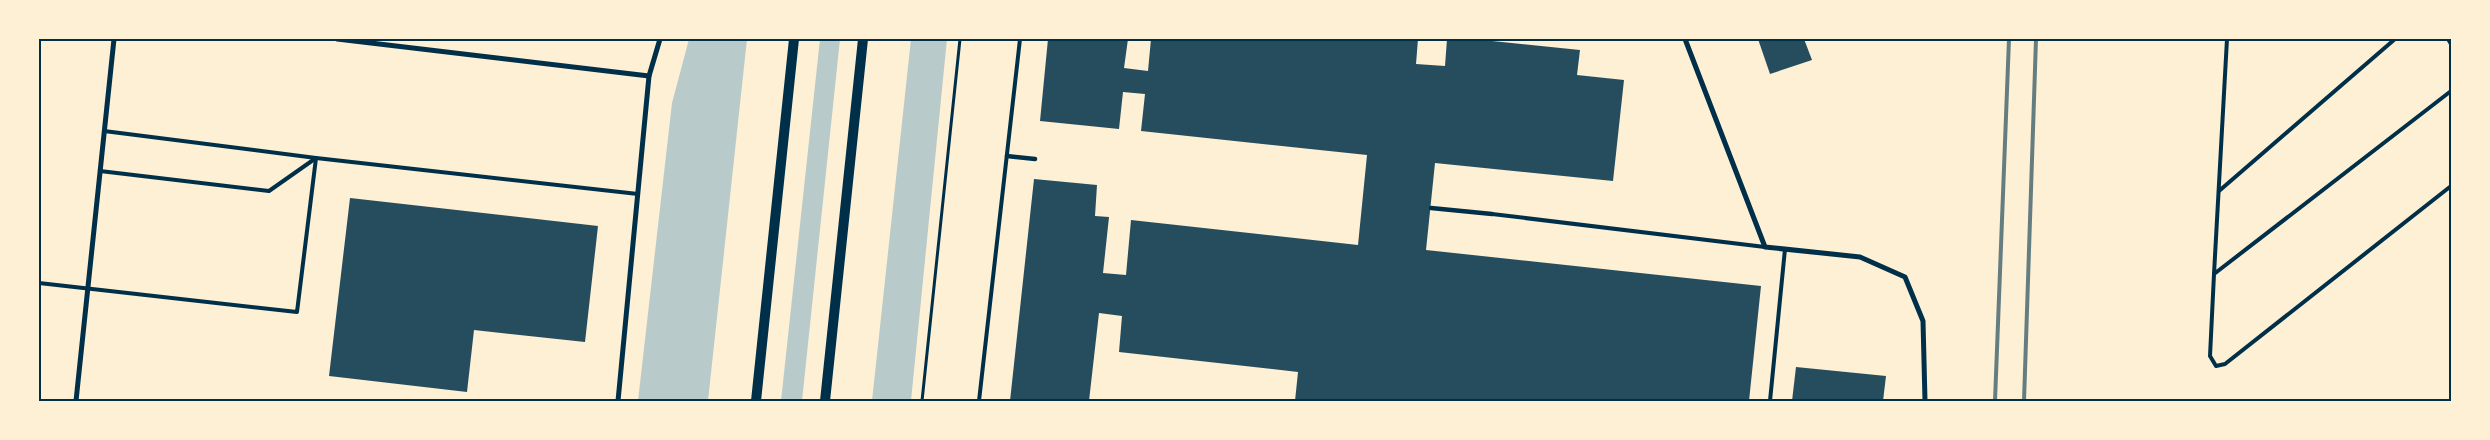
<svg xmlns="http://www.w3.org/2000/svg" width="2490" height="440" viewBox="0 0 2490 440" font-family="Overpass,sans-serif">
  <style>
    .green { fill: #b9caca }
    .building { fill: #264d5e }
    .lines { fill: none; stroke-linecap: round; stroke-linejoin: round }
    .path { stroke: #003049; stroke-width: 3 }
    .service { stroke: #003049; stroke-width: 4 }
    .pedestrian { stroke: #003049; stroke-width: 4.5 }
    .minor { stroke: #003049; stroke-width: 5 }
    .secondary { stroke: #003049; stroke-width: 10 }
    .rail { stroke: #657d81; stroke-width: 4 }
    .neatline { fill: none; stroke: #003049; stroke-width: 2 }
  </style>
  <rect width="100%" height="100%" fill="#fdf0d5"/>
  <!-- green -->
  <g class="green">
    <path d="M 689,39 L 747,39 L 708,401 L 638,401 L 672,103 Z"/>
    <path d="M 820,39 L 840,39 L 802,401 L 781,401 Z"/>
    <path d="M 911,39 L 947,39 L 911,401 L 872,401 Z"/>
  </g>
  <!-- building -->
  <g class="building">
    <path d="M 1048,39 L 1128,39 L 1124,68 L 1148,71 L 1151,39 L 1418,39 L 1416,64 L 1445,66 L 1447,39 L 1473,39 L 1580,50 L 1577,75 L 1624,80 L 1613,181 L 1435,163 L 1426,250 L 1761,286 L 1749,401 L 1295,401 L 1298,372 L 1119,352 L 1122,316 L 1099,313 L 1089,401 L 1010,401 L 1034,179 L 1097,185 L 1095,216 L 1109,217 L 1103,273 L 1126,275 L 1131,220 L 1358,245 L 1367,155 L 1141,131 L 1145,94 L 1123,92 L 1119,129 L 1040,121 Z"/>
    <path d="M 1758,39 L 1804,39 L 1812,60 L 1770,74 Z"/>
    <path d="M 350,198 L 598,226 L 585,342 L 474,330 L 467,392 L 329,376 Z"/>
    <path d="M 1796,367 L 1886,376 L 1883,401 L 1792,401 Z"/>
  </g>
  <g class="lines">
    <!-- path -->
    <path class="path" d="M 922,401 L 960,39"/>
    <!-- service -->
    <g class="service">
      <path d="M 2227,39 L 2214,274 L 2451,91"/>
      <path d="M 2448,39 L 2451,44"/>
      <path d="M 104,131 L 316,158 L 638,194"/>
      <path d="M 100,171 L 269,191 L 316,158"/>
      <path d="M 2219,191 L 2395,39"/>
      <path d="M 1492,214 L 1765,247"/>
      <path d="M 2214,274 L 2210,356 L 2216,366 L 2225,364 L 2451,186"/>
      <path d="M 39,283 L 297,312 L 316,158"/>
      <path d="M 979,401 L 1020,39"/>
      <path d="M 1770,401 L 1785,249"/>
    </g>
    <!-- pedestrian -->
    <g class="pedestrian">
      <path d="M 1007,156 L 1035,159"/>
      <path d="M 1431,208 L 1492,214"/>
    </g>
    <!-- minor -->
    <g class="minor">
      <path d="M 337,39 L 649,76"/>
      <path d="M 1685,39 L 1765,247 L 1860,257 L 1905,277 L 1923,321 L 1925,401"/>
      <path d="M 76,401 L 114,39"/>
      <path d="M 618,401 L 649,76 L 660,39"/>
    </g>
    <!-- secondary -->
    <g class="secondary">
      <path d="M 756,401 L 794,39"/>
      <path d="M 825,401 L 863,39"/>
    </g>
    <!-- rail -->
    <g class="rail">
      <path d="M 1995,401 L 2009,39"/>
      <path d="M 2024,401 L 2036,39"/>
    </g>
  </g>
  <!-- border -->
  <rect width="2490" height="440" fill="none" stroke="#fdf0d5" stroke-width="80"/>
  <rect x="40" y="40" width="2410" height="360" class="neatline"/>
</svg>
